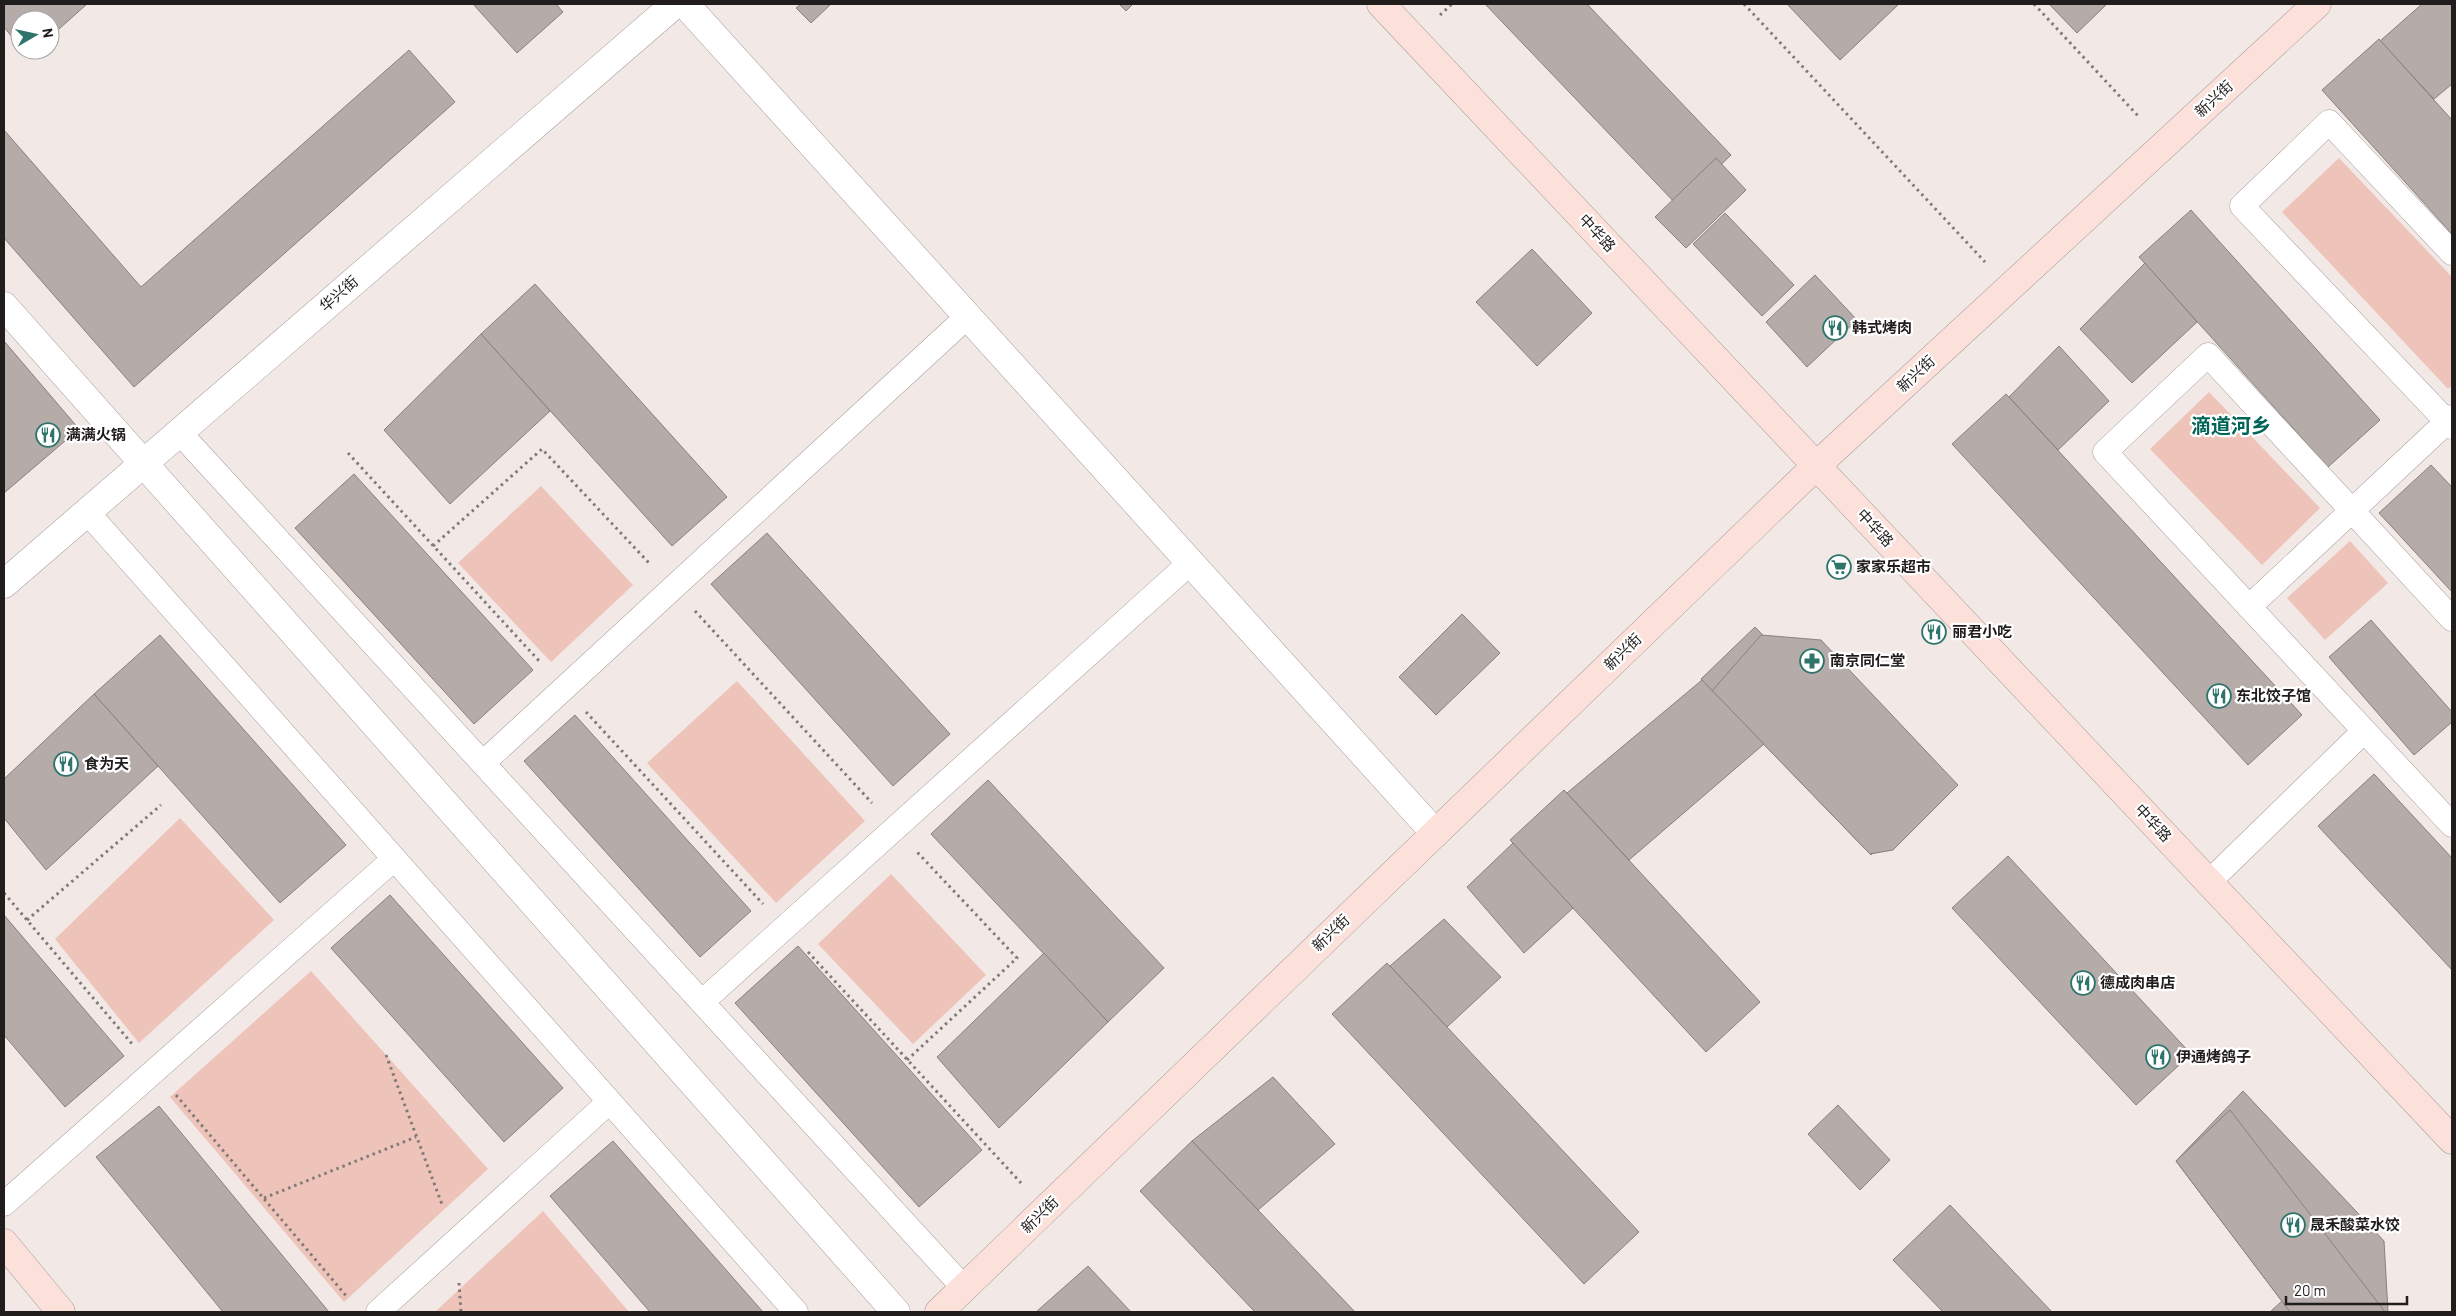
<svg xmlns="http://www.w3.org/2000/svg" width="2456" height="1316" viewBox="0 0 2456 1316" font-family="Barlow,'Noto Sans SC',sans-serif">
  <style>
    .green { fill: #eec3b9 }
    .building { fill: #b5acaa; stroke: #88807e }
    .lines { fill: none; stroke-linecap: round; stroke-linejoin: round }
    .lane-casing { stroke: #a79e9c; stroke-width: 25 }
    .street-casing { stroke: #a79e9c; stroke-width: 29 }
    .secondary-casing { stroke: #a79e9c; stroke-width: 29 }
    .path { stroke: #807a78; stroke-width: 3; stroke-dasharray: 2.5 4; stroke-linecap: butt }
    .lane { stroke: #fff; stroke-width: 24 }
    .street { stroke: #fff; stroke-width: 28 }
    .secondary { stroke: #fce0da; stroke-width: 28 }
    .labels { text-anchor: middle; stroke-width: 4.5; stroke-linejoin: round; paint-order: stroke }
    .street-label { font-size: 15px; fill: #201d1c; stroke: #fff }
    .poi-label { font-size: 15px; font-weight: bold; fill: #201d1c; stroke: #fff; text-anchor: start }
    .district-label { font-size: 20px; font-weight: bold; fill: #016459; stroke: #fff }
  </style>
  <rect width="100%" height="100%" fill="#f2e8e6"/>
  <!-- green -->
  <g class="green">
    <path d="M 2339,158 L 2452,277 L 2452,385 L 2448,389 L 2282,212 Z"/>
    <path d="M 2209,392 L 2320,508 L 2262,565 L 2150,449 Z"/>
    <path d="M 541,486 L 633,585 L 551,662 L 458,563 Z"/>
    <path d="M 2350,541 L 2388,583 L 2325,640 L 2287,598 Z"/>
    <path d="M 737,681 L 865,821 L 776,903 L 647,763 Z"/>
    <path d="M 180,818 L 274,920 L 139,1043 L 55,939 Z"/>
    <path d="M 891,874 L 986,975 L 913,1044 L 818,944 Z"/>
    <path d="M 311,971 L 488,1169 L 344,1302 L 170,1097 Z"/>
    <path d="M 543,1211 L 629,1312 L 435,1312 Z"/>
  </g>
  <!-- building -->
  <g class="building">
    <path d="M 4,4 L 87,4 L 50,37 L 50,20 L 20,20 L 20,47 L 4,27 Z"/>
    <path d="M 473,4 L 556,4 L 563,12 L 517,53 Z"/>
    <path d="M 801,4 L 831,4 L 811,23 L 796,8 Z"/>
    <path d="M 1119,4 L 1133,4 L 1126,11 Z"/>
    <path d="M 1485,4 L 1587,4 L 1731,155 L 1678,206 Z"/>
    <path d="M 1787,4 L 1899,4 L 1840,60 Z"/>
    <path d="M 2049,4 L 2107,4 L 2077,33 Z"/>
    <path d="M 2422,4 L 2452,4 L 2452,84 L 2434,99 L 2380,41 Z"/>
    <path d="M 2379,39 L 2452,120 L 2452,234 L 2322,90 Z"/>
    <path d="M 22,50 L 36,50 L 28,57 Z"/>
    <path d="M 409,50 L 455,102 L 134,387 L 4,238 L 4,130 L 141,287 Z"/>
    <path d="M 1716,158 L 1746,190 L 1686,248 L 1655,217 Z"/>
    <path d="M 2191,210 L 2380,420 L 2328,467 L 2139,257 Z"/>
    <path d="M 1725,213 L 1794,285 L 1762,316 L 1693,244 Z"/>
    <path d="M 1532,249 L 1592,313 L 1537,366 L 1476,302 Z"/>
    <path d="M 2145,263 L 2197,322 L 2132,383 L 2080,329 Z"/>
    <path d="M 1815,275 L 1857,320 L 1807,367 L 1766,322 Z"/>
    <path d="M 535,284 L 727,497 L 672,546 L 481,334 Z"/>
    <path d="M 481,334 L 550,411 L 450,504 L 384,430 Z"/>
    <path d="M 4,341 L 79,429 L 4,493 Z"/>
    <path d="M 2059,346 L 2109,401 L 2058,450 L 2009,397 Z"/>
    <path d="M 2006,394 L 2302,715 L 2248,765 L 1952,444 Z"/>
    <path d="M 2431,465 L 2452,487 L 2452,592 L 2379,513 Z"/>
    <path d="M 354,474 L 533,670 L 474,724 L 295,528 Z"/>
    <path d="M 767,533 L 950,734 L 893,786 L 711,584 Z"/>
    <path d="M 1462,614 L 1500,653 L 1436,715 L 1399,677 Z"/>
    <path d="M 2371,620 L 2452,712 L 2452,722 L 2414,755 L 2329,657 Z"/>
    <path d="M 1755,627 L 1924,803 L 1871,855 L 1701,679 Z"/>
    <path d="M 160,635 L 346,845 L 280,903 L 94,694 Z"/>
    <path d="M 1761,635 L 1821,640 L 1958,785 L 1893,850 L 1870,854 L 1712,691 Z"/>
    <path d="M 1702,680 L 1764,744 L 1629,860 L 1567,793 Z"/>
    <path d="M 94,694 L 158,766 L 46,870 L 4,818 L 4,779 Z"/>
    <path d="M 575,715 L 751,911 L 700,957 L 524,761 Z"/>
    <path d="M 2374,774 L 2452,858 L 2452,970 L 2318,826 Z"/>
    <path d="M 988,780 L 1164,968 L 1108,1022 L 931,834 Z"/>
    <path d="M 1564,790 L 1760,1002 L 1706,1052 L 1510,840 Z"/>
    <path d="M 1513,843 L 1573,908 L 1524,953 L 1467,887 Z"/>
    <path d="M 2008,856 L 2191,1054 L 2136,1105 L 1952,908 Z"/>
    <path d="M 390,895 L 563,1088 L 504,1142 L 331,948 Z"/>
    <path d="M 4,915 L 124,1056 L 65,1107 L 4,1035 Z"/>
    <path d="M 1444,919 L 1501,977 L 1447,1027 L 1390,966 Z"/>
    <path d="M 798,946 L 982,1150 L 919,1207 L 735,1003 Z"/>
    <path d="M 1044,953 L 1108,1022 L 999,1128 L 937,1057 Z"/>
    <path d="M 1387,963 L 1639,1232 L 1584,1284 L 1332,1014 Z"/>
    <path d="M 1273,1077 L 1335,1144 L 1258,1210 L 1192,1141 Z"/>
    <path d="M 2243,1091 L 2384,1241 L 2388,1312 L 2270,1312 L 2282,1301 L 2176,1161 Z"/>
    <path d="M 1838,1105 L 1890,1160 L 1860,1190 L 1808,1134 Z"/>
    <path d="M 159,1106 L 329,1312 L 223,1312 L 96,1157 Z"/>
    <path d="M 2230,1110 L 2385,1312 L 2290,1312 L 2176,1161 Z"/>
    <path d="M 613,1141 L 763,1312 L 650,1312 L 550,1196 Z"/>
    <path d="M 1192,1141 L 1258,1210 L 1355,1312 L 1255,1312 L 1140,1191 Z"/>
    <path d="M 1950,1205 L 2052,1312 L 1943,1312 L 1893,1260 Z"/>
    <path d="M 1088,1266 L 1131,1312 L 1036,1312 Z"/>
  </g>
  <g class="lines">
    <!-- lane casing -->
    <g class="lane-casing">
      <g id="lane">
        <path d="M 2452,253 L 2329,122 L 2242,206 L 2452,427"/>
        <path d="M 179,432 L 964,1288"/>
        <path d="M 87,512 L 796,1312"/>
        <path d="M 2249,607 L 2452,417"/>
        <path d="M 2452,619 L 2208,355 L 2105,452 L 2452,825"/>
        <path d="M 483,763 L 968,316"/>
        <path d="M 2209,882 L 2364,731"/>
        <path d="M 702,1002 L 1191,562"/>
        <path d="M 4,1204 L 394,859"/>
        <path d="M 378,1312 L 609,1102"/>
      </g>
    </g>
    <!-- street casing -->
    <g class="street-casing">
      <g id="street">
        <path d="M 685,4 L 1435,833"/>
        <path d="M 4,306 L 896,1312"/>
        <path d="M 4,584 L 675,4"/>
      </g>
    </g>
    <!-- secondary casing -->
    <g class="secondary-casing">
      <g id="secondary">
        <path d="M 1381,4 L 2452,1140"/>
        <path d="M 4,1243 L 61,1312"/>
        <path d="M 939,1312 L 1816,466 L 2317,4"/>
      </g>
    </g>
    <!-- path -->
    <g class="path">
      <path d="M 1744,4 L 1985,262"/>
      <path d="M 2034,4 L 2140,118"/>
      <path d="M 1440,15 L 1452,4"/>
      <path d="M 348,453 L 541,663"/>
      <path d="M 433,546 L 542,449 L 649,563"/>
      <path d="M 695,611 L 872,803"/>
      <path d="M 586,712 L 763,904"/>
      <path d="M 4,893 L 133,1045"/>
      <path d="M 27,920 L 161,805"/>
      <path d="M 808,952 L 1021,1183"/>
      <path d="M 386,1055 L 443,1207"/>
      <path d="M 907,1060 L 1017,958 L 917,852"/>
      <path d="M 176,1095 L 348,1298"/>
      <path d="M 264,1198 L 416,1137"/>
      <path d="M 459,1283 L 461,1312"/>
    </g>
    <!-- lane -->
    <use href="#lane" class="lane"/>
    <!-- street -->
    <use href="#street" class="street"/>
    <!-- secondary -->
    <use href="#secondary" class="secondary"/>
  </g>
  <!-- icons -->
  <defs>
    <g id="restaurant-ring" transform="scale(1.25)"><circle r="9.5" fill="#fff" stroke="#2e746a" stroke-width="1.5"/><path d="M-5-6h1v4h1v-4h1v4h1v-4h1v5L-1.5 .5V6h-2V.5L-5-1ZM5-6V6H3V1.5H1.5Q1.5-4 5-6Z" fill="#2e746a"/></g>
    <g id="supermarket-ring" transform="scale(1.25)"><circle r="9.5" fill="#fff" stroke="#2e746a" stroke-width="1.5"/><path d="M-6-5.5h2.5l.6 2H6L4.5 2H-2.5L-4.4-4H-6ZM-1.5 3.2a1.3 1.3 0 1 0 .1 0ZM3 3.2a1.3 1.3 0 1 0 .1 0Z" fill="#2e746a"/></g>
    <g id="pharmacy-ring" transform="scale(1.25)"><circle r="9.5" fill="#fff" stroke="#2e746a" stroke-width="1.5"/><path d="M-2-6h4v4h4v4h-4v4h-4v-4h-4v-4h4Z" fill="#2e746a"/></g>
  </defs>
  <g fill-rule="evenodd">
    <use href="#restaurant-ring" x="1835" y="328"/>
    <use href="#restaurant-ring" x="48" y="435"/>
    <use href="#supermarket-ring" x="1839" y="567"/>
    <use href="#restaurant-ring" x="1934" y="632"/>
    <use href="#pharmacy-ring" x="1812" y="661"/>
    <use href="#restaurant-ring" x="2219" y="696"/>
    <use href="#restaurant-ring" x="66" y="764"/>
    <use href="#restaurant-ring" x="2083" y="983"/>
    <use href="#restaurant-ring" x="2158" y="1057"/>
    <use href="#restaurant-ring" x="2293" y="1225"/>
  </g>
  <g class="labels">
    <!-- street labels -->
    <g class="street-label">
      <text transform="translate(2214 99) rotate(-43)" y="5">新兴街</text>
      <text transform="translate(1597 233) rotate(47)" y="5">中华路</text>
      <text transform="translate(339 294) rotate(-41)" y="5">华兴街</text>
      <text transform="translate(1916 374) rotate(-43)" y="5">新兴街</text>
      <text transform="translate(1875 528) rotate(47)" y="5">中华路</text>
      <text transform="translate(1623 652) rotate(-44)" y="5">新兴街</text>
      <text transform="translate(2153 823) rotate(47)" y="5">中华路</text>
      <text transform="translate(1331 933) rotate(-44)" y="5">新兴街</text>
      <text transform="translate(1040 1215) rotate(-44)" y="5">新兴街</text>
    </g>
    <!-- poi labels -->
    <g class="poi-label">
      <text x="1852" y="333">韩式烤肉</text>
      <text x="66" y="440">满满火锅</text>
      <text x="1856" y="572">家家乐超市</text>
      <text x="1952" y="637">丽君小吃</text>
      <text x="1830" y="666">南京同仁堂</text>
      <text x="2236" y="701">东北饺子馆</text>
      <text x="84" y="769">食为天</text>
      <text x="2100" y="988">德成肉串店</text>
      <text x="2176" y="1062">伊通烤鸽子</text>
      <text x="2310" y="1230">晟禾酸菜水饺</text>
    </g>
    <!-- district labels -->
    <g class="district-label">
      <text x="2231" y="433">滴道河乡</text>
    </g>
  </g>
  <!-- border -->
  <rect width="2456" height="1316" fill="none" stroke="#201d1c" stroke-width="10"/>
  <!-- north arrow -->
  <g transform="translate(35 35) rotate(81)"><circle r="24" fill="#ffffff" stroke="#a6a5a4"/>
  <path d="M0-4L9 19L0 12L-9 19Z" fill="#2e746a"/>
  <text y="-8" font-size="14" font-weight="bold" text-anchor="middle" fill="#201d1c">N</text>
  </g>
  <!-- scale -->
  <path d="M2286 1296v8h121v-8" fill="none" stroke="#201d1c" stroke-width="2.5"/>
  <text x="2294" y="1296" font-size="15" fill="#201d1c" stroke="#ffffff" stroke-width="4" paint-order="stroke">20 m</text>
</svg>
